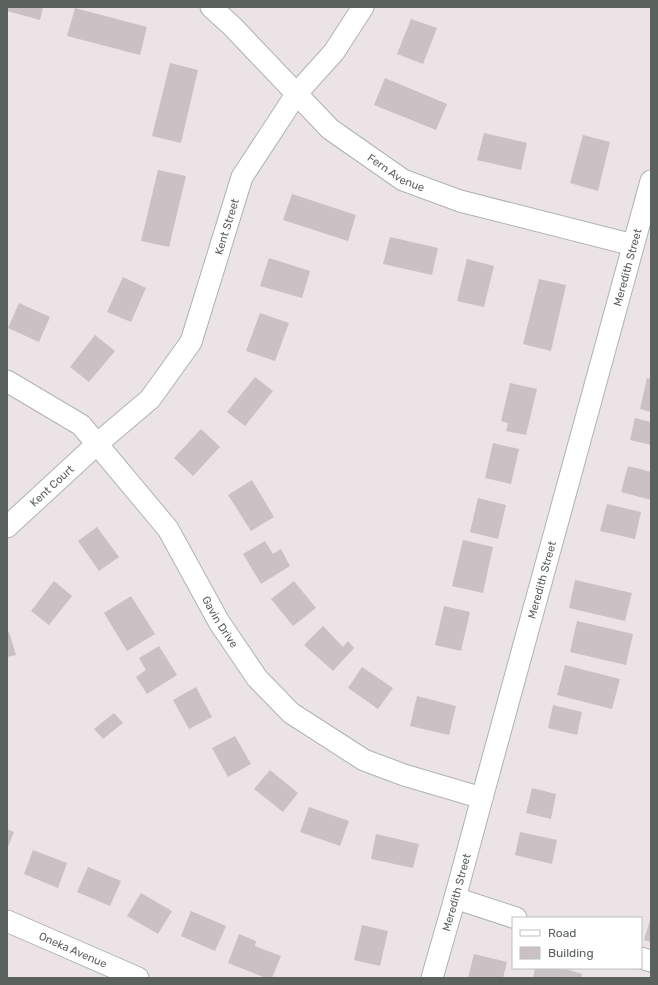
<svg xmlns="http://www.w3.org/2000/svg" width="658" height="985" viewBox="0 0 658 985" font-family="Rubik,sans-serif">
  <style>
    .building { fill: #cac1c5 }
    .lines { fill: none; stroke-linecap: round; stroke-linejoin: round }
    .minor-casing { stroke: #aeb4b1; stroke-width: 23 }
    .minor { stroke: #fff; stroke-width: 21 }
    .labels { text-anchor: middle; stroke-width: 4; stroke-linejoin: round; paint-order: stroke }
    .street-label { font-size: 11px; fill: #5b625e; stroke: #fff }
  </style>
  <rect width="100%" height="100%" fill="#ece3e6"/>
  <!-- building -->
  <g class="building">
    <path d="M 7,7 L 43,7 L 40,20 L 7,11 Z"/>
    <path d="M 75,8 L 147,27 L 140,55 L 67,36 Z"/>
    <path d="M 411,19 L 437,28 L 423,64 L 397,54 Z"/>
    <path d="M 170,63 L 198,70 L 181,143 L 152,136 Z"/>
    <path d="M 385,78 L 447,104 L 436,130 L 374,105 Z"/>
    <path d="M 484,133 L 527,143 L 521,170 L 477,160 Z"/>
    <path d="M 583,135 L 610,142 L 598,191 L 570,183 Z"/>
    <path d="M 158,170 L 186,176 L 169,247 L 141,241 Z"/>
    <path d="M 292,194 L 356,215 L 348,241 L 283,220 Z"/>
    <path d="M 390,237 L 438,248 L 432,275 L 383,264 Z"/>
    <path d="M 269,258 L 310,271 L 302,298 L 260,286 Z"/>
    <path d="M 467,259 L 494,266 L 484,307 L 457,301 Z"/>
    <path d="M 123,277 L 146,288 L 131,322 L 107,312 Z"/>
    <path d="M 539,279 L 566,285 L 551,351 L 523,344 Z"/>
    <path d="M 19,303 L 50,317 L 39,342 L 8,328 Z"/>
    <path d="M 260,313 L 289,323 L 275,361 L 246,351 Z"/>
    <path d="M 95,335 L 115,351 L 89,382 L 70,367 Z"/>
    <path d="M 255,377 L 273,391 L 245,426 L 227,412 Z"/>
    <path d="M 647,378 L 651,379 L 651,412 L 640,409 Z"/>
    <path d="M 510,383 L 537,389 L 526,435 L 506,431 L 508,423 L 501,421 Z"/>
    <path d="M 635,418 L 651,422 L 651,445 L 630,440 Z"/>
    <path d="M 201,429 L 220,447 L 193,476 L 174,458 Z"/>
    <path d="M 493,443 L 519,449 L 511,484 L 485,478 Z"/>
    <path d="M 628,466 L 651,472 L 651,500 L 621,492 Z"/>
    <path d="M 252,480 L 274,517 L 251,531 L 228,495 Z"/>
    <path d="M 478,498 L 506,505 L 498,539 L 470,532 Z"/>
    <path d="M 607,504 L 641,512 L 635,539 L 600,531 Z"/>
    <path d="M 97,527 L 119,557 L 99,571 L 78,541 Z"/>
    <path d="M 463,540 L 493,547 L 483,593 L 452,586 Z"/>
    <path d="M 265,541 L 273,554 L 281,549 L 290,566 L 261,584 L 243,554 Z"/>
    <path d="M 575,580 L 632,593 L 625,621 L 569,608 Z"/>
    <path d="M 54,581 L 72,596 L 49,625 L 31,611 Z"/>
    <path d="M 294,581 L 316,608 L 293,626 L 271,599 Z"/>
    <path d="M 131,596 L 155,634 L 127,651 L 104,613 Z"/>
    <path d="M 444,606 L 470,612 L 461,651 L 435,645 Z"/>
    <path d="M 577,621 L 633,634 L 626,665 L 570,652 Z"/>
    <path d="M 323,626 L 343,647 L 348,641 L 354,648 L 333,671 L 304,645 Z"/>
    <path d="M 9,632 L 16,655 L 7,657 L 7,633 Z"/>
    <path d="M 159,646 L 177,675 L 147,694 L 136,677 L 146,670 L 139,658 Z"/>
    <path d="M 565,665 L 620,679 L 612,709 L 557,695 Z"/>
    <path d="M 362,667 L 393,688 L 378,709 L 348,688 Z"/>
    <path d="M 196,687 L 212,717 L 189,729 L 173,700 Z"/>
    <path d="M 417,696 L 456,706 L 449,735 L 410,726 Z"/>
    <path d="M 553,705 L 582,712 L 577,735 L 548,728 Z"/>
    <path d="M 114,713 L 123,723 L 103,739 L 94,729 Z"/>
    <path d="M 235,736 L 251,764 L 228,777 L 212,748 Z"/>
    <path d="M 270,770 L 298,793 L 283,812 L 254,789 Z"/>
    <path d="M 532,788 L 556,794 L 551,819 L 526,813 Z"/>
    <path d="M 309,807 L 349,821 L 340,846 L 300,832 Z"/>
    <path d="M 7,829 L 14,832 L 7,849 Z"/>
    <path d="M 520,832 L 557,840 L 552,864 L 515,855 Z"/>
    <path d="M 376,834 L 419,844 L 413,868 L 371,859 Z"/>
    <path d="M 33,850 L 67,863 L 58,888 L 24,874 Z"/>
    <path d="M 88,867 L 121,881 L 110,906 L 77,892 Z"/>
    <path d="M 141,893 L 172,911 L 158,934 L 127,916 Z"/>
    <path d="M 191,911 L 226,926 L 215,951 L 181,936 Z"/>
    <path d="M 651,917 L 651,942 L 644,940 Z"/>
    <path d="M 362,925 L 388,931 L 380,966 L 354,960 Z"/>
    <path d="M 239,934 L 256,941 L 255,946 L 281,956 L 272,978 L 266,978 L 228,963 Z"/>
    <path d="M 474,954 L 507,962 L 503,978 L 468,978 Z"/>
    <path d="M 535,968 L 562,968 L 582,974 L 581,978 L 533,978 Z"/>
  </g>
  <g class="lines">
    <!-- minor casing -->
    <g class="minor-casing">
      <g id="minor">
        <path id="s1" d="M 211,7 L 232,26 L 330,129 L 403,180 L 460,201 L 633,245"/>
        <path id="s2" d="M 7,381 L 81,425 L 97,444 L 168,529 L 219,622 L 257,678 L 291,713 L 364,760 L 404,775 L 482,798"/>
        <path id="s3" d="M 7,527 L 97,444 L 150,399 L 191,342 L 242,177 L 297,93 L 334,52 L 363,7"/>
        <path d="M 455,898 L 516,918"/>
        <path id="s4" d="M 7,921 L 138,978"/>
        <path d="M 641,958 L 651,961"/>
        <path id="s5" d="M 432,978 L 455,898 L 482,798 L 651,181"/>
      </g>
    </g>
    <!-- minor -->
    <use href="#minor" class="minor"/>
  </g>
  <g class="labels">
    <!-- street labels -->
    <g class="street-label">
      <text dy="4" stroke="none"><textPath href="#s1" startOffset="250">Fern Avenue</textPath></text>
      <text dy="4" stroke="none"><textPath href="#s3" startOffset="383">Kent Street</textPath></text>
      <text dy="4" stroke="none"><textPath href="#s5" startOffset="737">Meredith Street</textPath></text>
      <text dy="4" stroke="none"><textPath href="#s3" startOffset="61">Kent Court</textPath></text>
      <text dy="4" stroke="none"><textPath href="#s5" startOffset="413">Meredith Street</textPath></text>
      <text dy="4" stroke="none"><textPath href="#s2" startOffset="328">Gavin Drive</textPath></text>
      <text dy="4" stroke="none"><textPath href="#s5" startOffset="89">Meredith Street</textPath></text>
      <text dy="4" stroke="none"><textPath href="#s4" startOffset="72">Oneka Avenue</textPath></text>
    </g>
  </g>
  <!-- border -->
  <rect width="658" height="985" fill="none" stroke="#5b625e" stroke-width="16"/>
  <!-- legend -->
  <rect x="512" y="917" width="130" height="52" fill="#ffffff" stroke="#bdc0bf"/>
  <rect x="520" y="930" width="20" height="6" fill="#ffffff" stroke="#bdc0bf"/>
  <text x="548" y="937" font-size="12" fill="#5b625e">Road</text>
  <rect x="520" y="947" width="20" height="12" fill="#cac1c5" stroke="#bdc0bf"/>
  <text x="548" y="957" font-size="12" fill="#5b625e">Building</text>
</svg>
